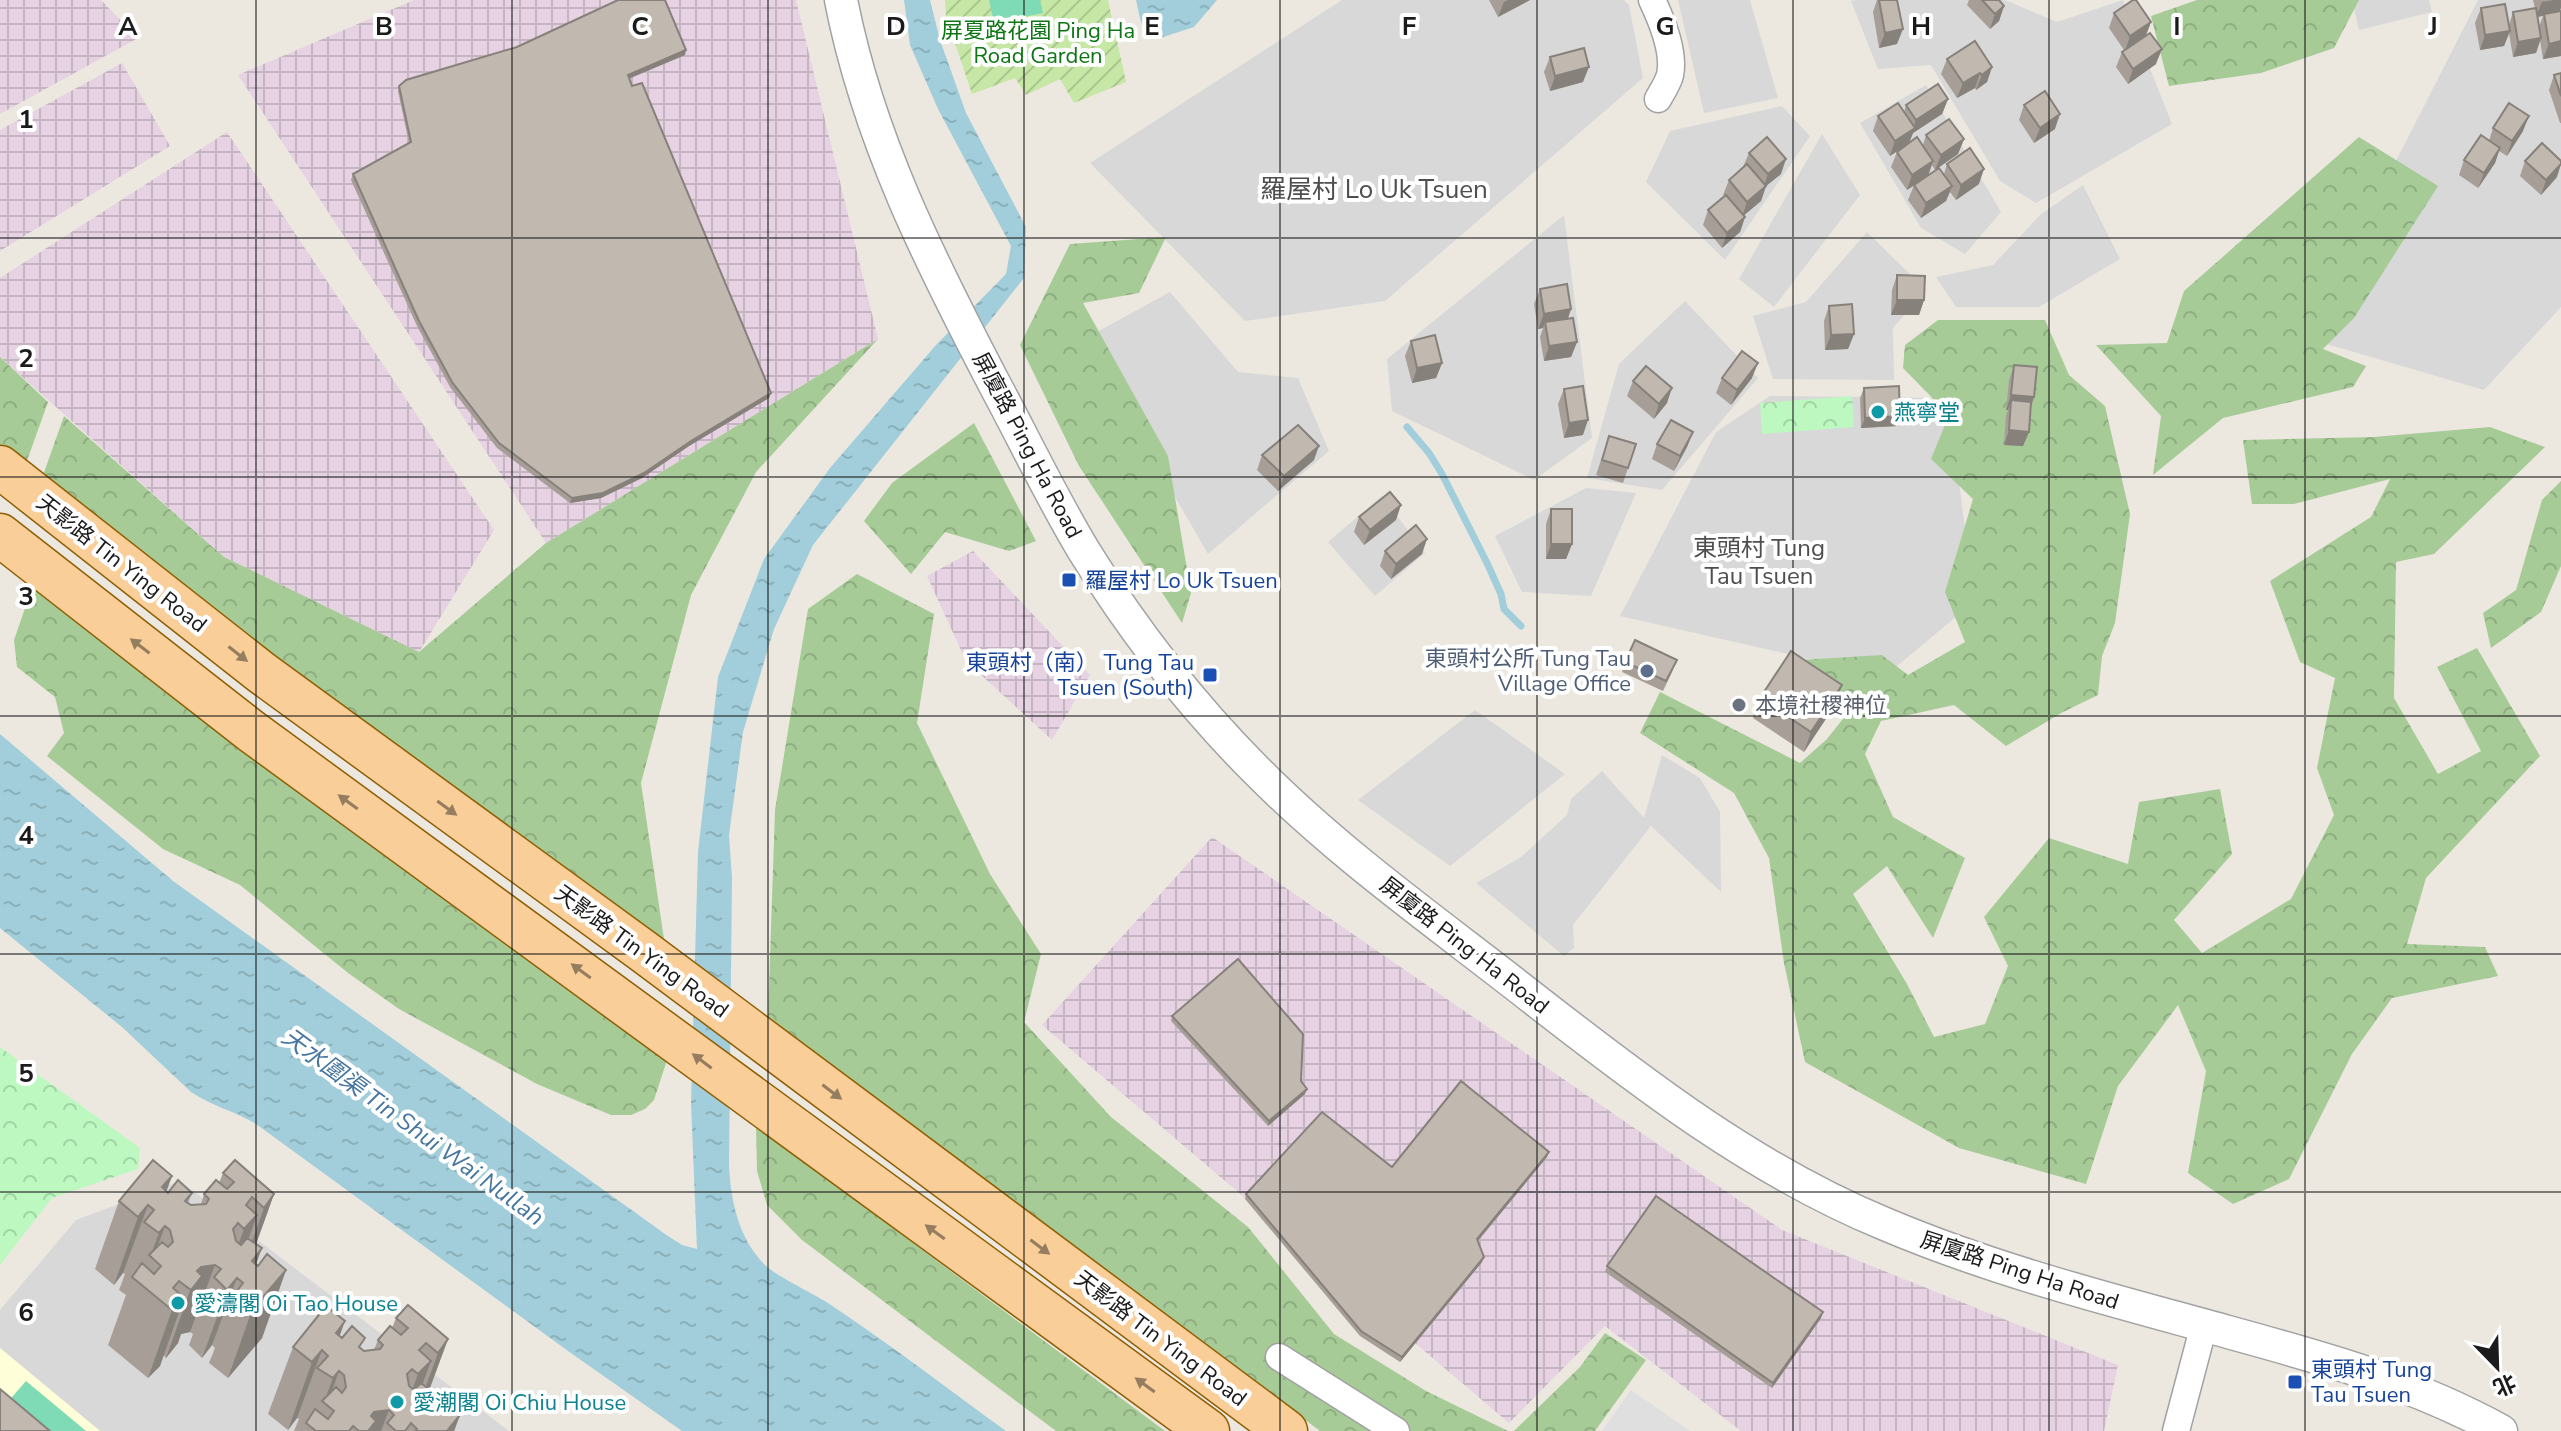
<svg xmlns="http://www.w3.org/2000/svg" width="2561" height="1431" viewBox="0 0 2561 1431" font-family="'Nunito Sans','Noto Sans SC',sans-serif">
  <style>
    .residential { fill: #d9d8d8 }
    .industrial { fill: url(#industrial-grid) }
    .education { fill: #fefed8 }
    .forest { fill: url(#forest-crowns) }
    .park { fill: url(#park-crowns) }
    .garden { fill: url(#garden-furrows) }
    .pitch { fill: #7fdbb6 }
    .parking { fill: #dfdfdf }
    .water { fill: url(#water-ripples) }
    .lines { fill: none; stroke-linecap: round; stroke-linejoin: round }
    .stream { stroke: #a1ceda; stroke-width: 7 }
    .minor-casing { stroke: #a2a2a2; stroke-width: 29 }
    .tertiary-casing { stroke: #a2a2a2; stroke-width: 35 }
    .primary-casing { stroke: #8f5e03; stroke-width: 45 }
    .minor { stroke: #fff; stroke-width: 26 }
    .tertiary { stroke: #fff; stroke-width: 32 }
    .primary { stroke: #f9ce98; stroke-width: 42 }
    .wall { fill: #a69e97; fill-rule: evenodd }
    .shaded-wall { fill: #87817b }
    .building { fill: #c1b8b0; stroke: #87817b; stroke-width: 2 }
    .oneway { fill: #957d60 }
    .grid { fill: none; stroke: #1b1b1b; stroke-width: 2; stroke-opacity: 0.55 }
    .culture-dot { fill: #0f9aa8; stroke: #fff; stroke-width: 3 }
    .transit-dot { fill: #1a4fb4; stroke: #fff; stroke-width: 3 }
    .service-dot { fill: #5c6f8a; stroke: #fff; stroke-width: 3 }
    .worship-dot { fill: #6b7280; stroke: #fff; stroke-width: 3 }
    .labels { text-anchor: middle; stroke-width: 8; stroke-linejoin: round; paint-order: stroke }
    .park-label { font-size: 22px; fill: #0d7514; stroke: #fff }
    .culture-label { font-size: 22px; fill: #0d838f; stroke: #fff; text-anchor: start }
    .street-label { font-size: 22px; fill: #1b1b1b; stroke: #fff }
    .transit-label { font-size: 22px; fill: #164399; stroke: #fff; text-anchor: start }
    .service-label { font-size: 22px; fill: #4e5e75; stroke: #fff; text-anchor: end }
    .worship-label { font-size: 22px; fill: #5b616d; stroke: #fff; text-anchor: start }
    .neighbourhood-label { font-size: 24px; fill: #4e4e4e; stroke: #fff }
    .water-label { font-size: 24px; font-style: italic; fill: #4776a0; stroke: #fff }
    .quarter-label { font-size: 26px; fill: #4e4e4e; stroke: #fff }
    .grid-label { font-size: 26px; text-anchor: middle; font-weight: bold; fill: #1b1b1b; stroke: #fff; stroke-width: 8; stroke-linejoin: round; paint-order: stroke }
  </style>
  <defs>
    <pattern id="industrial-grid" width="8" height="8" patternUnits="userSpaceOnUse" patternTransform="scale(2)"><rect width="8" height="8" fill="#e6d2e2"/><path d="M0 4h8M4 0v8" fill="none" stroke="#c5b4c1"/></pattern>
    <pattern id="forest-crowns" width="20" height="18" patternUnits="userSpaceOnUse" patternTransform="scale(2)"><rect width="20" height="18" fill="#a6cb96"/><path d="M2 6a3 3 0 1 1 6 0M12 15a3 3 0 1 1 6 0" fill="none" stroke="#8eae81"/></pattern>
    <pattern id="park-crowns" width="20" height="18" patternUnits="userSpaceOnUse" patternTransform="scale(2)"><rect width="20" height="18" fill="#bcf8c0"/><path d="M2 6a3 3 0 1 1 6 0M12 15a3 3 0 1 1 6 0" fill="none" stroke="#a1d4a4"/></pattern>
    <pattern id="garden-furrows" width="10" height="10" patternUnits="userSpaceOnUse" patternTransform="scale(2)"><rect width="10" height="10" fill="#c7e7a6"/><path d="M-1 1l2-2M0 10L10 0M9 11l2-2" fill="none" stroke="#aac68e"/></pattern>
    <pattern id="water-ripples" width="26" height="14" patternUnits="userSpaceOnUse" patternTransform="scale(2)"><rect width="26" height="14" fill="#a1ceda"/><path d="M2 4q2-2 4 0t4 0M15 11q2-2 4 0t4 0" fill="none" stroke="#8ab0ba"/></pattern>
  </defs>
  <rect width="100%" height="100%" fill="#ece8e0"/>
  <!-- residential -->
  <g class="residential">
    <path d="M 1342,0 L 1624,0 L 1629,5 L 1643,78 L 1385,301 L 1245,321 L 1090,163 Z"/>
    <path d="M 1678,0 L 1750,0 L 1778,98 L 1704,113 Z"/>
    <path d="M 1858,0 L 2005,0 L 2057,22 L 2123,0 L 2172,124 L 2036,203 L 2000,181 L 1931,65 L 1878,69 L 1851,1 Z"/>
    <path d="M 2352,0 L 2429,0 L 2432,12 L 2359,30 Z"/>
    <path d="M 2478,0 L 2561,0 L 2561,307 L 2484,390 L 2306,338 Z"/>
    <path d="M 1926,85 L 2001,212 L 1965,254 L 1921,228 L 1860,123 Z"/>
    <path d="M 1782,106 L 1810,136 L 1725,260 L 1646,182 L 1670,131 Z"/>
    <path d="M 1822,134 L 1860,195 L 1774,307 L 1739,279 Z"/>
    <path d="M 2083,185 L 2120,259 L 2039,307 L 1956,307 L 1936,277 L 1993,265 L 2040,215 Z"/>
    <path d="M 1564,215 L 1592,438 L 1534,480 L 1392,411 L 1387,359 Z"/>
    <path d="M 1867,232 L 1926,290 L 1893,328 L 1894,380 L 1773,379 L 1753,316 L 1806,302 Z"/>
    <path d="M 1170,292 L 1238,372 L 1298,378 L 1329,451 L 1208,554 L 1084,339 Z"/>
    <path d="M 1685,301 L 1758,378 L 1662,490 L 1587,478 L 1619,364 Z"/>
    <path d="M 1770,396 L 1948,398 L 1968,551 L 1963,611 L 1885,676 L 1620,616 L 1716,432 Z"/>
    <path d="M 1586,488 L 1636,493 L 1591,596 L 1522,592 L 1495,536 Z"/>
    <path d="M 1382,496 L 1425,553 L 1375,596 L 1328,542 Z"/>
    <path d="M 1475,710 L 1565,774 L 1450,866 L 1358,800 Z"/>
    <path d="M 1662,755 L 1700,778 L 1720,812 L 1721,892 L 1651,826 L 1573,925 L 1574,948 L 1564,956 L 1476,883 L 1521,857 L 1567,815 L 1571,799 L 1602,771 L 1644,818 Z"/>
    <path d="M 180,1181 L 509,1431 L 100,1431 L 0,1348 L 0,1310 L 76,1220 Z"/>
  </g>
  <!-- industrial -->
  <g class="industrial">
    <path d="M 0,0 L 101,0 L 138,38 L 0,114 Z"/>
    <path d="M 414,0 L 796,0 L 878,339 L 546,543 L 238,75 Z"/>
    <path d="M 122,63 L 170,146 L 0,251 L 0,130 Z"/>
    <path d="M 227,132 L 494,530 L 419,652 L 224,557 L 0,357 L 0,278 Z"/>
    <path d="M 973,551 L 1090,675 L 1052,740 L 966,661 L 927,576 Z"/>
    <path d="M 1212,837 L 1782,1230 L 2118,1365 L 2104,1431 L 1741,1431 L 1605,1326 L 1509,1423 L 1042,1025 Z"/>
  </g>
  <!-- education -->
  <path class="education" d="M 0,1348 L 100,1431 L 0,1431 Z"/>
  <!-- forest -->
  <g class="forest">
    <path d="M 2197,0 L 2359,0 L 2334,48 L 2261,73 L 2169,86 L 2151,16 Z"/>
    <path d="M 2359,137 L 2438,186 L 2354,318 L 2323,349 L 2366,366 L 2353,387 L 2223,418 L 2153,475 L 2161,416 L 2096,345 L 2167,343 L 2184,291 Z"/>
    <path d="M 1166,237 L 1139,293 L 1083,303 L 1168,456 L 1191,593 L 1182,623 L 1079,466 L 1020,345 L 1070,244 Z"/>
    <path d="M 1938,320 L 2045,320 L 2069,375 L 2105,406 L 2130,514 L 2115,623 L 2102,656 L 2098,695 L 2063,712 L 2006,746 L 1954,705 L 1881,721 L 1865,754 L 1893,817 L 1965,858 L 1933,938 L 1887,866 L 1853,894 L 1907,984 L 1934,1037 L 1985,1024 L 2008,966 L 1984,917 L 2049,838 L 2128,864 L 2139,802 L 2220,789 L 2232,854 L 2174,920 L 2202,953 L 2291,899 L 2334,815 L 2317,768 L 2335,678 L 2300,662 L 2270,581 L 2371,517 L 2390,479 L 2294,504 L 2252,504 L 2243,440 L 2374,437 L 2490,427 L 2545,447 L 2434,554 L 2396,562 L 2394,698 L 2438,774 L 2481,751 L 2437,667 L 2477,648 L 2540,756 L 2426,878 L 2407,944 L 2485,947 L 2498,976 L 2392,998 L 2352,1054 L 2289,1179 L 2233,1204 L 2188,1173 L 2206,1071 L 2178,1005 L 2118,1086 L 2086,1184 L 1959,1148 L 1805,1062 L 1784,963 L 1769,858 L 1734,793 L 1640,733 L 1660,692 L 1800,763 L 1827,739 L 1857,701 L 1783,661 L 1882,655 L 1908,675 L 1965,642 L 1945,592 L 1973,499 L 1931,459 L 1949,415 L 1903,368 L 1905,345 Z"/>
    <path d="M 878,339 L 756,472 L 691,595 L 641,783 L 665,946 L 218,622 L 41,481 L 64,416 L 224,557 L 419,652 L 546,543 Z"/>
    <path d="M 0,357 L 48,402 L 24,469 L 0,449 Z"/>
    <path d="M 974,423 L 1036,541 L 1009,551 L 945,532 L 911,574 L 864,521 L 892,483 Z"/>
    <path d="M 2561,481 L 2561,566 L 2541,612 L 2491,648 L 2483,613 L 2516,590 L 2542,500 Z"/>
    <path d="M 857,574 L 934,614 L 917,723 L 990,874 L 1041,954 L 1024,1022 L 1111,1117 L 1248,1227 L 1334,1334 L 1426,1391 L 1508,1431 L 1320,1431 L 768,1017 L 775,810 L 808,609 Z"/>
    <path d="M 33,585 L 668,1057 L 654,1100 L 645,1109 L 631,1115 L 611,1115 L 537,1084 L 399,1009 L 348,973 L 240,885 L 163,849 L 47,756 L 64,733 L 55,697 L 17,667 L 14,640 Z"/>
    <path d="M 756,1126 L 1165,1431 L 1056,1431 L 802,1240 L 767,1205 L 757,1171 Z"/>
    <path d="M 1605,1333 L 1646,1360 L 1595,1431 L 1514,1431 L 1580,1367 Z"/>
  </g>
  <!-- park -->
  <g class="park">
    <path d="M 1852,396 L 1854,427 L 1762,434 L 1760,403 Z"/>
    <path d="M 0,1047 L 140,1148 L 138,1169 L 52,1198 L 0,1265 Z"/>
  </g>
  <!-- garden -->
  <path class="garden" d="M 945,0 L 1108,0 L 1126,82 L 1074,103 L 1060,79 L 1026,95 L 1015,78 L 972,94 L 946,16 Z"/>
  <!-- pitch -->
  <g class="pitch">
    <path d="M 989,0 L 1040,0 L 1043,13 L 994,23 Z"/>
    <path d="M 26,1381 L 86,1431 L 6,1431 L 0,1411 Z"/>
  </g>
  <!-- parking -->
  <path class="parking" d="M 1631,1390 L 1690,1431 L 1602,1431 Z"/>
  <!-- water -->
  <g class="water">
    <path d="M 904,0 L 930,0 L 940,40 L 966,113 L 1026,227 L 1024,278 L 813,545 L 774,629 L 743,732 L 729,835 L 732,878 L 729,1166 C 731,1201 738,1236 763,1263 C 773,1275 815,1294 831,1305 C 891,1345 948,1389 1006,1431 L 682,1431 L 568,1351 L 256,1124 C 235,1111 211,1106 191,1092 L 122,1027 L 0,928 L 0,734 L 173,881 L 665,1234 L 682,1245 L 697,1249 L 691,1103 L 698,852 L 718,677 L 764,559 L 830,468 L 936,345 L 1006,274 L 1011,246 L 938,109 L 910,45 Z"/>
    <path d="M 1136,0 L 1217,0 L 1194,27 L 1157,39 C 1140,33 1140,16 1136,0 Z"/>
  </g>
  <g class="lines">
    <!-- stream -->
    <path class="stream" d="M 1407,427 L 1429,453 L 1442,474 L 1487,563 L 1501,594 L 1504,609 L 1521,626"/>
    <!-- minor casing -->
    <g class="minor-casing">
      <g id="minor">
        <path d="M 1652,0 C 1662,21 1675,52 1670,75 C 1668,83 1662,92 1658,99"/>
        <path d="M 1279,1357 L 1396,1431"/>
        <path d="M 2176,1431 L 2204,1325"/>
      </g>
    </g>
    <!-- tertiary casing -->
    <g class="tertiary-casing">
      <path id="tertiary" d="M 841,0 C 868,139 931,263 996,387 C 1025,441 1052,498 1084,551 C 1133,630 1190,704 1256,770 C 1340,855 1440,925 1534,999 C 1643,1084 1756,1171 1885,1224 C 1996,1271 2112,1300 2228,1332 C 2323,1358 2414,1383 2501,1431"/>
    </g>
    <!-- primary casing -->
    <g class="primary-casing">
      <g id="primary">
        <path d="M 0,467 L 262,673 L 643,951 L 1286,1431"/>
        <path d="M 0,535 L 251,731 L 1208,1431"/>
      </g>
    </g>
    <!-- minor -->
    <use href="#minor" class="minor"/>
    <!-- tertiary -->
    <use href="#tertiary" class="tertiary"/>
    <!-- primary -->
    <use href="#primary" class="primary"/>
  </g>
  <!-- wall -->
  <g class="wall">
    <path d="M 1489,0 L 1530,0 L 1498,17 Z"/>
    <path d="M 1877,0 L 1879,0 L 1897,44 L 1879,48 L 1873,12 Z"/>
    <path d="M 1969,0 L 1999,0 L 2004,6 L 1999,21 L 1990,29 L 1967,5 Z"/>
    <path d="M 2533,0 L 2561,0 L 2560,11 L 2561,11 L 2561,56 L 2543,59 L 2540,40 L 2536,53 L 2513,57 L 2509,33 L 2504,46 L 2480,50 L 2475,23 L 2481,8 L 2509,25 L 2513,12 L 2535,8 ZM 2543,16 L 2539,27 L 2538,17 Z"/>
    <path d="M 2114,13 L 2151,22 L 2146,36 L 2156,64 L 2128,84 L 2116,67 L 2122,52 L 2124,50 L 2109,28 Z"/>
    <path d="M 685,55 L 629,78 L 771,393 L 769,398 L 689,446 L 642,478 L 601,498 L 570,503 L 497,448 L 450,387 L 417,326 L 351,180 L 353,174 L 409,143 L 398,91 L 399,86 Z"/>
    <path d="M 1550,57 L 1583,82 L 1550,91 L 1544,72 Z"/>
    <path d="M 1947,59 L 1992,67 L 1987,82 L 1976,90 L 1975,88 L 1957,98 L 1941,74 Z"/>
    <path d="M 2561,73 L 2561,123 L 2560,123 L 2549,90 L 2554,75 Z"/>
    <path d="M 1948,99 L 1942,114 L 1913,133 L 1909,143 L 1890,156 L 1873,131 L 1878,116 L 1904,112 L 1906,105 Z"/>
    <path d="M 2024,105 L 2055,129 L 2034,143 L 2019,120 Z"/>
    <path d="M 2493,128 L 2523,131 L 2507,156 L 2499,151 L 2495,163 L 2478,188 L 2459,175 L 2464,160 L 2489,141 Z"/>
    <path d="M 1926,135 L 1964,139 L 1958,154 L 1935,170 L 1932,165 L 1928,176 L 1907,190 L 1891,167 L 1897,152 L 1923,145 Z"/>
    <path d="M 1749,153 L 1781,174 L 1766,186 L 1761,201 L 1744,215 L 1745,217 L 1740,232 L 1722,248 L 1703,225 L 1708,210 L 1725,196 L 1723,195 L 1729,180 L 1743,167 Z"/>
    <path d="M 2525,161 L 2557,177 L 2541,195 L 2520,176 Z"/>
    <path d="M 1947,164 L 1979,184 L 1956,200 L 1950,192 L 1946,201 L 1921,218 L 1908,200 L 1914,185 L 1944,174 Z"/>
    <path d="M 1897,275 L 1924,300 L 1919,315 L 1891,315 L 1892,290 Z"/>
    <path d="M 1540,289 L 1571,309 L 1568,318 L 1577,342 L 1571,357 L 1544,361 L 1540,337 L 1543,328 L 1538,329 L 1534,304 Z"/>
    <path d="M 1829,306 L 1854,334 L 1848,349 L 1825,350 L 1824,321 Z"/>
    <path d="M 1411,341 L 1442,363 L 1436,378 L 1412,383 L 1405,356 Z"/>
    <path d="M 2014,365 L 2034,397 L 2031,407 L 2029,432 L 2023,446 L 2004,445 L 2006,415 L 2008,410 L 2006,410 L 2009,380 Z"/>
    <path d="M 1722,378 L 1752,378 L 1731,405 L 1716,393 Z"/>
    <path d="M 1633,381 L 1667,403 L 1654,419 L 1627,396 Z"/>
    <path d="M 1864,388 L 1897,426 L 1861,428 L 1860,398 Z"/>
    <path d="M 1564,389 L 1583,435 L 1564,438 L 1558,404 Z"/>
    <path d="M 1693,432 L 1687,447 L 1674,471 L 1652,459 L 1657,444 Z"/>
    <path d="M 1609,436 L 1628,468 L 1623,483 L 1596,475 Z"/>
    <path d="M 1262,455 L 1314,460 L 1278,491 L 1257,470 Z"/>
    <path d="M 1551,509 L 1572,544 L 1566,559 L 1546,559 L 1546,524 Z"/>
    <path d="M 1359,517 L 1396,520 L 1364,545 L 1354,532 Z"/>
    <path d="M 1385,551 L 1422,554 L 1391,579 L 1380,566 Z"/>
    <path d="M 1625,662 L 1673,670 L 1663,691 L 1622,672 Z"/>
    <path d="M 1842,685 L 1835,705 L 1804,752 L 1753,718 L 1760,698 Z"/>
    <path d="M 1172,1016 L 1301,1081 L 1305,1094 L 1268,1126 L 1171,1021 Z"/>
    <path d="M 1547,1157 L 1478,1241 L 1482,1262 L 1400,1362 L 1360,1336 L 1245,1199 L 1246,1194 L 1392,1167 Z"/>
    <path d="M 223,1173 L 274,1194 L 256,1244 L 256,1264 L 258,1266 L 286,1270 L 262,1338 L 228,1378 L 209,1363 L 215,1348 L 212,1345 L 202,1358 L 189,1345 L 193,1334 L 190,1332 L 181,1334 L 178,1343 L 166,1358 L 163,1355 L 160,1366 L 148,1378 L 108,1345 L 126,1295 L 119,1290 L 125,1274 L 123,1273 L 114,1285 L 95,1269 L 119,1201 L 172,1176 L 166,1191 L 168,1193 L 192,1193 L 188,1203 L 191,1205 L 201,1204 L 204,1194 L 219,1183 Z"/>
    <path d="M 1607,1266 L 1821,1318 L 1772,1388 L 1605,1272 Z"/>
    <path d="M 396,1318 L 448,1339 L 429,1390 L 435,1394 L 430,1410 L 431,1411 L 460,1415 L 454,1431 L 294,1431 L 299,1419 L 297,1418 L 288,1430 L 268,1414 L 293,1347 L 340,1336 L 364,1351 L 374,1350 L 378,1340 L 392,1328 Z"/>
  </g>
  <!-- shaded-wall -->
  <g class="shaded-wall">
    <path d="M 1508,0 L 1530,0 L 1498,17 L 1504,2 Z"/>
    <path d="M 2554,0 L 2561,0 L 2561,8 L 2559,13 L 2536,17 L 2542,2 Z"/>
    <path d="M 2004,6 L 1999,21 L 1990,29 L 1995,14 Z"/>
    <path d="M 2151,22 L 2145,37 L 2125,51 L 2130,36 Z"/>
    <path d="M 1903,29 L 1897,44 L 1879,48 L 1885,33 Z"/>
    <path d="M 2510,31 L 2504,46 L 2480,50 L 2485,35 Z"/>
    <path d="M 2541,38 L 2536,53 L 2513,57 L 2518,42 Z"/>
    <path d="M 2561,41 L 2561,56 L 2543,59 L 2549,44 Z"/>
    <path d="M 2162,49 L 2156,64 L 2128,84 L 2133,69 Z"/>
    <path d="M 686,50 L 685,55 L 626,80 L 628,75 Z"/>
    <path d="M 1589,67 L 1583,82 L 1550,91 L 1555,76 Z"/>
    <path d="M 1992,67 L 1987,82 L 1976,90 L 1982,75 Z"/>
    <path d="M 1980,73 L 1975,88 L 1957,98 L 1963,83 Z"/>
    <path d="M 1948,99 L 1942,114 L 1913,133 L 1909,143 L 1890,156 L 1895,141 L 1913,129 L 1916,120 Z"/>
    <path d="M 2060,114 L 2055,129 L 2034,143 L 2040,128 Z"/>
    <path d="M 2529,116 L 2523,131 L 2507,156 L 2512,141 Z"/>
    <path d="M 1964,139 L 1958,154 L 1935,170 L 1941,155 Z"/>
    <path d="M 2500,148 L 2495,163 L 2478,188 L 2484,173 Z"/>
    <path d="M 1786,159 L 1781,174 L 1766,186 L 1761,201 L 1742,217 L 1747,202 L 1763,189 L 1768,174 Z"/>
    <path d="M 1933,161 L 1928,176 L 1907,190 L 1912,175 Z"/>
    <path d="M 2561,164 L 2557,177 L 2541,195 L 2546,180 Z"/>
    <path d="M 1984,169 L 1979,184 L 1956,200 L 1961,185 Z"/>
    <path d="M 1952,186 L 1946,201 L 1921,218 L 1926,203 Z"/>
    <path d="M 1745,217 L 1740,232 L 1722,248 L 1727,233 Z"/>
    <path d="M 1897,300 L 1924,300 L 1919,315 L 1891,315 Z"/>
    <path d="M 1571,309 L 1566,324 L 1545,322 L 1543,328 L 1538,329 L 1544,314 Z"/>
    <path d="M 1854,334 L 1848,349 L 1825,350 L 1831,335 Z"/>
    <path d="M 1577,342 L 1571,357 L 1544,361 L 1549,346 Z"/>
    <path d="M 1442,363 L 1436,378 L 1412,383 L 1417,368 Z"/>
    <path d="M 1758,363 L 1752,378 L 1731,405 L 1737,390 Z"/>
    <path d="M 1672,388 L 1667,403 L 1654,419 L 1659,404 Z"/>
    <path d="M 771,393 L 769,398 L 689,446 L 642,478 L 601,498 L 570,503 L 572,498 L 691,441 Z"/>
    <path d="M 2011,395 L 2034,397 L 2029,412 L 2011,400 L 2008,410 L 2006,410 Z"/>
    <path d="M 1900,416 L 1897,426 L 1861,428 L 1865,418 Z"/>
    <path d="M 1588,420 L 1583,435 L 1564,438 L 1569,423 Z"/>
    <path d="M 2009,430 L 2029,432 L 2023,446 L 2004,445 Z"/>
    <path d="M 1693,432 L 1687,447 L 1674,471 L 1680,456 Z"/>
    <path d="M 1319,446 L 1314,460 L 1278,491 L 1284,476 Z"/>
    <path d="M 1401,505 L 1396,520 L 1364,545 L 1370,530 Z"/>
    <path d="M 1427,539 L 1422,554 L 1391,579 L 1396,564 Z"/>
    <path d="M 1551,544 L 1572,544 L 1566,559 L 1546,559 Z"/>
    <path d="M 1842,685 L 1835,705 L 1804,752 L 1811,732 Z"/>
    <path d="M 1307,1089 L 1305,1094 L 1268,1126 L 1269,1121 Z"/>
    <path d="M 1549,1152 L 1547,1157 L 1475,1244 L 1477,1239 Z"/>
    <path d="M 172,1176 L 153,1228 L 162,1187 Z"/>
    <path d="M 274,1194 L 250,1261 L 240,1275 L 264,1208 Z"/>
    <path d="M 148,1205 L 123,1273 L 114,1285 L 138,1217 Z"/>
    <path d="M 257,1215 L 233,1283 L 223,1286 L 244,1229 Z"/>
    <path d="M 165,1226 L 153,1259 L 150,1257 L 159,1233 Z"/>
    <path d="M 262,1248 L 242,1302 L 252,1261 Z"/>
    <path d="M 1484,1257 L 1482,1262 L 1400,1362 L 1402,1357 Z"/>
    <path d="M 215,1265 L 190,1332 L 181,1334 L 178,1343 L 166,1358 L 197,1271 L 201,1267 Z"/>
    <path d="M 286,1270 L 262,1338 L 228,1378 L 252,1310 Z"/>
    <path d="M 237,1278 L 212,1345 L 202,1358 L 227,1290 Z"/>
    <path d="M 184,1298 L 160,1366 L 148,1378 L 172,1310 Z"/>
    <path d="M 1823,1312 L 1821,1318 L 1772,1388 L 1773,1383 Z"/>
    <path d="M 345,1321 L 326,1374 L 336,1333 Z"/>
    <path d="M 448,1339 L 423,1407 L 413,1421 L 438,1353 Z"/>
    <path d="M 322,1350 L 297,1418 L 288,1430 L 312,1362 Z"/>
    <path d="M 431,1361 L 406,1429 L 397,1431 L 418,1374 Z"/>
    <path d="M 339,1371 L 327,1405 L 324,1402 L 333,1378 Z"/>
    <path d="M 435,1394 L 422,1431 L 425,1406 Z"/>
    <path d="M 389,1410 L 381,1431 L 365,1431 L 371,1416 L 374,1412 Z"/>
    <path d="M 460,1415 L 454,1431 L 447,1431 Z"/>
  </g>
  <!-- building -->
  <g class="building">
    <path d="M 618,0 L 665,0 L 686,50 L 628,75 L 632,86 L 642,83 L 771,393 L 691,441 L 644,473 L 603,493 L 572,498 L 499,443 L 452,382 L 419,321 L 353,174 L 411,142 L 399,86 L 406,80 L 517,47 Z"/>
    <path d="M 1879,0 L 1897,0 L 1903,29 L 1885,33 Z"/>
    <path d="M 1982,0 L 1999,0 L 2004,6 L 1995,14 Z"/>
    <path d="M 2133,0 L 2136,0 L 2151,22 L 2130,36 L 2114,13 Z"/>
    <path d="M 2505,4 L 2510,31 L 2485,35 L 2481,8 Z"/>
    <path d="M 2536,8 L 2541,38 L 2518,42 L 2513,12 Z"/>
    <path d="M 2561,11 L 2561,41 L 2549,44 L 2544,14 Z"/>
    <path d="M 2150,33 L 2162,49 L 2133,69 L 2122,52 Z"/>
    <path d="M 1975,41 L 1992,67 L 1982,75 L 1980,73 L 1963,83 L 1947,59 Z"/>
    <path d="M 1584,48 L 1589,67 L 1555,76 L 1550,57 Z"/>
    <path d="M 2561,73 L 2561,96 L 2554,75 Z"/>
    <path d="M 1938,84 L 1948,99 L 1916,120 L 1906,105 Z"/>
    <path d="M 2045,91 L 2060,114 L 2040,128 L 2024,105 Z"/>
    <path d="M 1898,103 L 1915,128 L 1895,141 L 1878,116 Z"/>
    <path d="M 2509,103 L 2529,116 L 2512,141 L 2493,128 Z"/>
    <path d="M 1949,119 L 1964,139 L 1941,155 L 1926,135 Z"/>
    <path d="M 2481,135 L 2500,148 L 2484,173 L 2464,160 Z"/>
    <path d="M 1767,137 L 1786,159 L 1768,174 L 1749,153 Z"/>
    <path d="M 1917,137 L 1933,161 L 1912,175 L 1897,152 Z"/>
    <path d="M 2542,143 L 2561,161 L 2561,164 L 2546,180 L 2525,161 Z"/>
    <path d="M 1970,148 L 1984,169 L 1961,185 L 1947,164 Z"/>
    <path d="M 1747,164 L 1766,186 L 1747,202 L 1729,180 Z"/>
    <path d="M 1939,168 L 1952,186 L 1926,203 L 1914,185 Z"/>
    <path d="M 1726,195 L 1745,217 L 1727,233 L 1708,210 Z"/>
    <path d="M 1897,275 L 1925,276 L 1924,300 L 1897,300 Z"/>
    <path d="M 1567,284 L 1571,309 L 1544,314 L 1540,289 Z"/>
    <path d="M 1852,304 L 1854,334 L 1831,335 L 1829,306 Z"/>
    <path d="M 1573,318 L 1577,342 L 1549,346 L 1545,322 Z"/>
    <path d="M 1435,335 L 1442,363 L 1417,368 L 1411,341 Z"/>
    <path d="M 1742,351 L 1758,363 L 1737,390 L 1722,378 Z"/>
    <path d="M 2014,365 L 2037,367 L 2034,397 L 2011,395 Z"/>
    <path d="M 1646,366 L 1672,388 L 1659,404 L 1633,381 Z"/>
    <path d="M 1583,386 L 1588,420 L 1569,423 L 1564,389 Z"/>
    <path d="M 1899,386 L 1900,416 L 1865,418 L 1864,388 Z"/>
    <path d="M 2011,400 L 2031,402 L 2029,432 L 2009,430 Z"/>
    <path d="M 1671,420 L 1693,432 L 1680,456 L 1657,444 Z"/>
    <path d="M 1298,425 L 1319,446 L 1284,476 L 1262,455 Z"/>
    <path d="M 1609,436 L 1636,444 L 1628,468 L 1602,460 Z"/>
    <path d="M 1390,492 L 1401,505 L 1370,530 L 1359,517 Z"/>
    <rect x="1551" y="509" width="21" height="35"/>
    <path d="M 1416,525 L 1427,539 L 1396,564 L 1385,551 Z"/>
    <path d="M 1635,640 L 1677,660 L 1666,681 L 1625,662 Z"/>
    <path d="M 1791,651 L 1842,685 L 1811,732 L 1760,698 Z"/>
    <path d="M 1238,959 L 1303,1034 L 1301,1081 L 1307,1089 L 1269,1121 L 1172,1016 Z"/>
    <path d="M 1461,1081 L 1549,1152 L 1477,1239 L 1484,1257 L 1402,1357 L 1361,1331 L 1246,1194 L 1322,1112 L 1392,1167 Z"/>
    <path d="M 153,1160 L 172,1176 L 162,1187 L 168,1193 L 178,1180 L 192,1193 L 185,1201 L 191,1205 L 206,1204 L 209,1199 L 204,1194 L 216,1180 L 227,1189 L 234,1182 L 223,1173 L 235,1160 L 274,1194 L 264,1208 L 252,1197 L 246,1205 L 257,1215 L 244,1229 L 238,1223 L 233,1229 L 236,1241 L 241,1245 L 247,1238 L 262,1248 L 252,1261 L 258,1266 L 267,1254 L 286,1270 L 252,1310 L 234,1295 L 243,1283 L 237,1278 L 227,1290 L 214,1277 L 221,1269 L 215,1265 L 201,1267 L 197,1271 L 202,1276 L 191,1290 L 179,1281 L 173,1288 L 184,1298 L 172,1310 L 132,1277 L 142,1263 L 154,1274 L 161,1266 L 149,1255 L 162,1242 L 168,1247 L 173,1242 L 170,1230 L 165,1226 L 159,1233 L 144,1222 L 154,1210 L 148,1205 L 138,1217 L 119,1201 Z"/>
    <path d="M 1656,1196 L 1823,1312 L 1773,1383 L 1607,1266 Z"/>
    <path d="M 408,1305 L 448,1339 L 438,1353 L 426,1343 L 419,1350 L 431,1361 L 418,1374 L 412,1369 L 407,1374 L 409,1386 L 414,1390 L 421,1383 L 435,1394 L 425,1406 L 431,1411 L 441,1400 L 460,1415 L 447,1431 L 415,1431 L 417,1429 L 411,1423 L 405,1431 L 396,1431 L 387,1423 L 394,1415 L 389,1410 L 374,1412 L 371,1416 L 376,1421 L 368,1431 L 359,1431 L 353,1426 L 349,1431 L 316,1431 L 306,1423 L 315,1409 L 328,1419 L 334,1411 L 322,1401 L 336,1387 L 342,1393 L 346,1387 L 344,1375 L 339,1371 L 333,1378 L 317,1368 L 328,1356 L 322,1350 L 312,1362 L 293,1347 L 326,1306 L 345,1321 L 336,1333 L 342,1338 L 352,1326 L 365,1338 L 359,1347 L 364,1351 L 380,1349 L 383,1345 L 378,1340 L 390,1326 L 401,1335 L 408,1328 L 396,1318 Z"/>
    <path d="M 0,1389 L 50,1431 L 0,1431 Z"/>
  </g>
  <!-- one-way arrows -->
  <defs><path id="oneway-solid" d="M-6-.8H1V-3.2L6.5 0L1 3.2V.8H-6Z" transform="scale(2)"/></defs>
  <g class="oneway">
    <use href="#oneway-solid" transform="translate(140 646) rotate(-143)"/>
    <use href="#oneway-solid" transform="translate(238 654) rotate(38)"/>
    <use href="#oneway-solid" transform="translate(348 802) rotate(-144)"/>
    <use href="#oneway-solid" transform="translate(447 808) rotate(36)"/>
    <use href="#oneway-solid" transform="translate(581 971) rotate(-144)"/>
    <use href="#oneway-solid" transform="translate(702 1061) rotate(-143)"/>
    <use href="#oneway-solid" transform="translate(832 1092) rotate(37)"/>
    <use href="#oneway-solid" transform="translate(935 1232) rotate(-144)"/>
    <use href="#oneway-solid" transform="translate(1040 1247) rotate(37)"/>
    <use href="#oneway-solid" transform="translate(1145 1385) rotate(-144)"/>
  </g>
  <!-- grid -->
  <path class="grid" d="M 256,0 L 256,1431M 512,0 L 512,1431M 768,0 L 768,1431M 1024,0 L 1024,1431M 1280,0 L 1280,1431M 1537,0 L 1537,1431M 1793,0 L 1793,1431M 2049,0 L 2049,1431M 2305,0 L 2305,1431M 0,238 L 2561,238M 0,477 L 2561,477M 0,716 L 2561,716M 0,954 L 2561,954M 0,1192 L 2561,1192"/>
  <!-- markers -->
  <g class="culture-dot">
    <circle cx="1878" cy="412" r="8"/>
    <circle cx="178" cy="1303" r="8"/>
    <circle cx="397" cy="1402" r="8"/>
  </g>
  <g class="transit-dot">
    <rect x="1061" y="572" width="16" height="16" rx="4"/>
    <rect x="1202" y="667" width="16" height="16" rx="4"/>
    <rect x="2287" y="1374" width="16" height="16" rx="4"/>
  </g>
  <circle class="service-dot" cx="1647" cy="671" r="8"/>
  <circle class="worship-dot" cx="1739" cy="705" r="8"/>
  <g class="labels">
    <!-- park labels -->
    <g class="park-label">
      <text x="1038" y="38">屏夏路花園 Ping Ha<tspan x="1038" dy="25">Road Garden</tspan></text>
    </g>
    <!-- culture labels -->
    <g class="culture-label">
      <text x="1894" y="420">燕寧堂</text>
      <text x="194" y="1311">愛濤閣 Oi Tao House</text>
      <text x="413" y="1410">愛潮閣 Oi Chiu House</text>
    </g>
    <!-- street labels -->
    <g class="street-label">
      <text transform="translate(1028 445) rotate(62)" y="8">屏廈路 Ping Ha Road</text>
      <text transform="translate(122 563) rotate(38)" y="8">天影路 Tin Ying Road</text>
      <text transform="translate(1465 945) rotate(38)" y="8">屏廈路 Ping Ha Road</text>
      <text transform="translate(642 951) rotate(36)" y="8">天影路 Tin Ying Road</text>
      <text transform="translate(2020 1270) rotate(18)" y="8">屏廈路 Ping Ha Road</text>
      <text transform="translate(1161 1338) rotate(37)" y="8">天影路 Tin Ying Road</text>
    </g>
    <!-- transit labels -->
    <g class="transit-label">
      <text x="1085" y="588">羅屋村 Lo Uk Tsuen</text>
      <text x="1194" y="670" text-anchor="end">東頭村（南） Tung Tau<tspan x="1194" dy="25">Tsuen (South)</tspan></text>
      <text x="2311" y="1377">東頭村 Tung<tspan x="2311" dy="25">Tau Tsuen</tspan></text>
    </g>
    <!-- service labels -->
    <g class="service-label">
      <text x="1631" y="666">東頭村公所 Tung Tau<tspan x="1631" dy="25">Village Office</tspan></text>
    </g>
    <!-- worship labels -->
    <g class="worship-label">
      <text x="1755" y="713">本境社稷神位</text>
    </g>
    <!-- neighbourhood labels -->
    <g class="neighbourhood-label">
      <text x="1759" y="556">東頭村 Tung<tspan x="1759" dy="28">Tau Tsuen</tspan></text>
    </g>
    <!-- water labels -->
    <g class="water-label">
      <text transform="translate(413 1127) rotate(36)" y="8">天水圍渠 Tin Shui Wai Nullah</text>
    </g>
    <!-- quarter labels -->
    <g class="quarter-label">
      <text x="1374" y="198">羅屋村 Lo Uk Tsuen</text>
    </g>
  </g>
  <g class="grid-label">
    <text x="128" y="35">A</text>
    <text x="384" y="35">B</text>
    <text x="640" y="35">C</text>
    <text x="896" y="35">D</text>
    <text x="1152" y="35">E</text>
    <text x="1409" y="35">F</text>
    <text x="1665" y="35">G</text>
    <text x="1921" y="35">H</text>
    <text x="2177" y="35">I</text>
    <text x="2433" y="35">J</text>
    <text x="26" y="128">1</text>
    <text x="26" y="367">2</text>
    <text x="26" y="605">3</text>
    <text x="26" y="844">4</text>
    <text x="26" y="1082">5</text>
    <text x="26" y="1321">6</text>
  </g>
  <!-- north arrow -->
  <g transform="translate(2497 1367) rotate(157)" stroke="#ffffff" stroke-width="6" paint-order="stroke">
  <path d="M0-6L14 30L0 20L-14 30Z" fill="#1b1b1b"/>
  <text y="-12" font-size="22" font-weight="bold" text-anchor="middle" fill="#1b1b1b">北</text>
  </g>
</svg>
